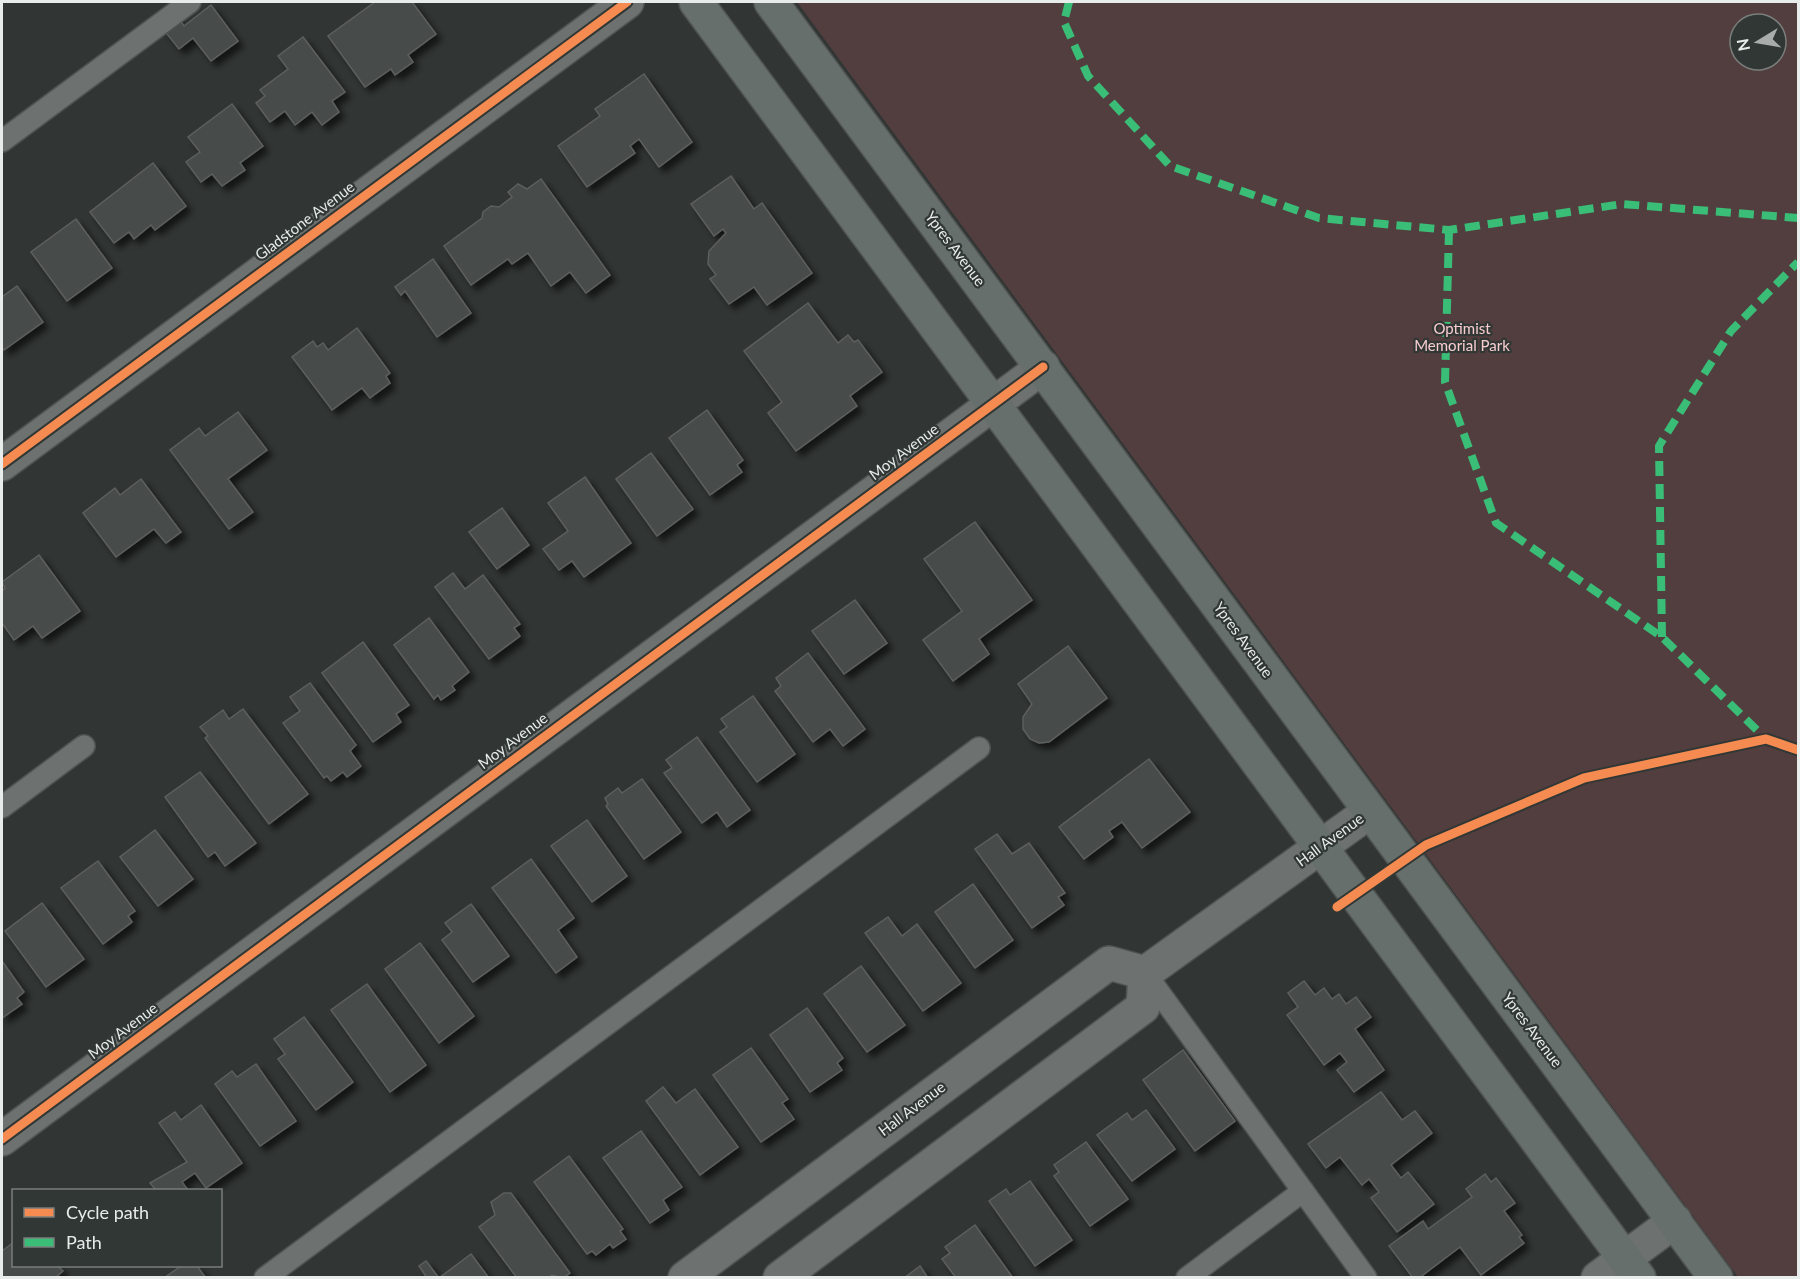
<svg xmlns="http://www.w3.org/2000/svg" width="1800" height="1279" viewBox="0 0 1800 1279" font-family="Lato,sans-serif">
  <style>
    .green { fill: #533e3f; fill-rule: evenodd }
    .building { fill: #474b49; stroke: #5c5f5e; stroke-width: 1.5; filter: url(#shadow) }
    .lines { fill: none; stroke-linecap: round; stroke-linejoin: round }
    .lane-casing { stroke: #4f5351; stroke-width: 24 }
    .street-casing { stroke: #4f5351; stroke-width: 36 }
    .secondary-casing { stroke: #4f5351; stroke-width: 36 }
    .lane { stroke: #6d716f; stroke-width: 21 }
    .street { stroke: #6d716f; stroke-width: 33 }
    .secondary { stroke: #676f6c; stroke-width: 33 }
    .quiet { stroke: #3abd76; stroke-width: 8; stroke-dasharray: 15 8; stroke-linecap: butt }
    .cycleway-casing { stroke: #303734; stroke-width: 13 }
    .cycleway { stroke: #f68b52; stroke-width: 9 }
    .labels { text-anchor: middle; stroke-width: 4.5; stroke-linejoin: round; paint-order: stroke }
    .street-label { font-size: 15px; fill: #e8ecea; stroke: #303734 }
    .park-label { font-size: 15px; fill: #f9cdd0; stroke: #303734 }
  </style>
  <defs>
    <filter id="shadow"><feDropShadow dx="5.5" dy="5.5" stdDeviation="3" flood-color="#0009"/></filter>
  </defs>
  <rect width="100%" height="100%" fill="#313634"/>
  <!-- green -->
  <path class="green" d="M 797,2 L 1798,2 L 1798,1277 L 1738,1277 ZM 1740,24 L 1776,24 L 1776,60 L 1740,60 Z"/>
  <!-- building -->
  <g class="building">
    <path d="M 375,2 L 412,2 L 436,34 L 408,55 L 413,62 L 395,75 L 391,69 L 365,87 L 328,36 Z"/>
    <path d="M 211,5 L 238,41 L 211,61 L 193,38 L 179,49 L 163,29 L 178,18 L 184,26 Z"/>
    <path d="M 303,37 L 345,92 L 332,101 L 339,112 L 322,125 L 312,112 L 295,125 L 285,111 L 270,122 L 256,103 L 265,96 L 260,90 L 288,69 L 278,56 Z"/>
    <path d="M 644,74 L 692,142 L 659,167 L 639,139 L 630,146 L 635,153 L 587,187 L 558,146 L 600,116 L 595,109 Z"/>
    <path d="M 232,104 L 263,146 L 240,163 L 245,170 L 222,186 L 212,174 L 201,182 L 186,162 L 200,152 L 188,137 Z"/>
    <path d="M 153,163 L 186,206 L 155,230 L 151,225 L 134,239 L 129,232 L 114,243 L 90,212 Z"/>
    <path d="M 731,176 L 754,209 L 762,203 L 812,273 L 767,305 L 754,287 L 729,304 L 710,279 L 716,275 L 708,264 L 709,251 L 726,233 L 723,229 L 714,236 L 691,204 Z"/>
    <path d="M 541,179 L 610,275 L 586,293 L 570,272 L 551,286 L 528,253 L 512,264 L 508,259 L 471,285 L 444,246 L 482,218 L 483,212 L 491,206 L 499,207 L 512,197 L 508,192 L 518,184 L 527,189 Z"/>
    <path d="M 76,219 L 112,268 L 67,301 L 31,252 Z"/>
    <path d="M 433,259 L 471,313 L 437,337 L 405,291 L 401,295 L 395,287 Z"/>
    <path d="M 17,286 L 43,322 L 4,350 L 2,347 L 2,297 Z"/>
    <path d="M 808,303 L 838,343 L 848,335 L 854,342 L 858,340 L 882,372 L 850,396 L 857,406 L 796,451 L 768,413 L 782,402 L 744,351 Z"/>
    <path d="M 357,328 L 390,373 L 386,376 L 390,383 L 370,398 L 362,388 L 332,410 L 292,357 L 313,341 L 317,347 L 323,343 L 328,350 Z"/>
    <path d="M 707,410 L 743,460 L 737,465 L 742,472 L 710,495 L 669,438 Z"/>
    <path d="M 238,412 L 267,450 L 228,479 L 253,512 L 229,529 L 170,450 L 199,428 L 205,436 Z"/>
    <path d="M 651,453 L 693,509 L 657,536 L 616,479 Z"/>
    <path d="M 585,477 L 631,543 L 584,577 L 572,561 L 559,570 L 543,549 L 568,531 L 548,503 Z"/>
    <path d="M 141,479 L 181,532 L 166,543 L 154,529 L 116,557 L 83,513 L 115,488 L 120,495 Z"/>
    <path d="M 502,508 L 529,545 L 497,569 L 469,532 Z"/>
    <path d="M 975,522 L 1032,600 L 979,639 L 989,654 L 953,681 L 923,640 L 962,611 L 924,559 Z"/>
    <path d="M 39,555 L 80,611 L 42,638 L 33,626 L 14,640 L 2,623 L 2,591 L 5,588 L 2,582 Z"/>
    <path d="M 453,573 L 465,589 L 483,575 L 520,624 L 514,628 L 520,636 L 489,659 L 435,587 Z"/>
    <path d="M 855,600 L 887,643 L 844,674 L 812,631 Z"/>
    <path d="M 429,618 L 469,672 L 452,686 L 455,690 L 441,700 L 438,695 L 434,699 L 394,645 Z"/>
    <path d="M 363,642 L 409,705 L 396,714 L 401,722 L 373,742 L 322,673 Z"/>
    <path d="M 1068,646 L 1107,698 L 1049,742 L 1039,743 L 1030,739 L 1023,729 L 1023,717 L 1032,704 L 1018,684 Z"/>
    <path d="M 808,653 L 865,729 L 843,746 L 830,729 L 813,742 L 775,691 L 781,686 L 776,678 Z"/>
    <path d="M 310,683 L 356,745 L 350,751 L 361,766 L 347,777 L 343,772 L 331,781 L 327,776 L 324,778 L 283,723 L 300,711 L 290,697 Z"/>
    <path d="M 753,696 L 795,754 L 757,782 L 720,732 L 727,727 L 721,719 Z"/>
    <path d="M 243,709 L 308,794 L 269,824 L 205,738 L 208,736 L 200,727 L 223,710 L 229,719 Z"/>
    <path d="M 697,737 L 750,810 L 727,827 L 717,812 L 702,823 L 664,773 L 672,768 L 666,760 Z"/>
    <path d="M 1149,759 L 1190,812 L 1142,848 L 1122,822 L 1109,831 L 1113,837 L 1084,859 L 1059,827 Z"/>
    <path d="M 200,772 L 256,843 L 225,866 L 215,852 L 208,857 L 165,797 Z"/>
    <path d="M 642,779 L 681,832 L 644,859 L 606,806 L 608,804 L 605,798 L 618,788 L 622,793 Z"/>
    <path d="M 587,820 L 627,876 L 592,902 L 551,846 Z"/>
    <path d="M 155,830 L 193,879 L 158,906 L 120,857 Z"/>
    <path d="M 997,834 L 1012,854 L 1029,843 L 1065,893 L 1058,897 L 1064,905 L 1032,928 L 975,849 Z"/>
    <path d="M 531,859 L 574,918 L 558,930 L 577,957 L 556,973 L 492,888 Z"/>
    <path d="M 98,861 L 135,911 L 128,916 L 132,922 L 103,944 L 61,888 Z"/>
    <path d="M 973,884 L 1013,940 L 975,968 L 935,912 Z"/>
    <path d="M 42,903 L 84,959 L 46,987 L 5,931 Z"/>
    <path d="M 471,904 L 509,956 L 473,982 L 442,940 L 452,932 L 445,923 Z"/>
    <path d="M 888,917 L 902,936 L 917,924 L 961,983 L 923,1011 L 865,933 Z"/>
    <path d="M 420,943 L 474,1016 L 439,1043 L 385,969 Z"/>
    <path d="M 2,961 L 24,992 L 17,998 L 22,1004 L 2,1018 Z"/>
    <path d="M 861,966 L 905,1025 L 867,1052 L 824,994 Z"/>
    <path d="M 1304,981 L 1315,995 L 1324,988 L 1332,999 L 1339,994 L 1346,1004 L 1356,997 L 1371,1017 L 1355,1029 L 1384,1070 L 1354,1092 L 1337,1070 L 1347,1062 L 1340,1053 L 1324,1065 L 1287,1015 L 1298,1007 L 1288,993 Z"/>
    <path d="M 367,984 L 426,1065 L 390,1092 L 331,1010 Z"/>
    <path d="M 807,1008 L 843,1058 L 837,1063 L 842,1070 L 810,1092 L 770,1035 Z"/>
    <path d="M 304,1017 L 353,1082 L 316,1110 L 278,1059 L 285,1054 L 274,1039 Z"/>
    <path d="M 751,1048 L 788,1099 L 782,1103 L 794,1119 L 761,1142 L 713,1075 Z"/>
    <path d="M 1183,1050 L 1235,1121 L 1195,1151 L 1143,1080 Z"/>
    <path d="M 256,1064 L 296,1121 L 260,1146 L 215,1084 L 232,1071 L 237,1077 Z"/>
    <path d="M 663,1087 L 676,1103 L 695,1089 L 738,1147 L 700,1175 L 646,1101 Z"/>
    <path d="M 1381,1092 L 1402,1120 L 1415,1111 L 1432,1133 L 1391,1165 L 1401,1178 L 1408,1172 L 1434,1204 L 1397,1232 L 1371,1198 L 1379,1192 L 1369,1179 L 1362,1185 L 1340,1157 L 1326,1168 L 1308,1144 Z"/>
    <path d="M 201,1105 L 242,1163 L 206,1188 L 195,1173 L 182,1182 L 188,1190 L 156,1190 L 150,1183 L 187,1162 L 159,1123 L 175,1112 L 181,1120 Z"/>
    <path d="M 1146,1110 L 1175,1149 L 1132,1181 L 1097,1135 L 1127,1113 L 1132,1120 Z"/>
    <path d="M 641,1131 L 682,1187 L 663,1200 L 669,1210 L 650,1223 L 603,1158 Z"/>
    <path d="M 1086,1142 L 1128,1199 L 1090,1226 L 1054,1176 L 1059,1172 L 1054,1165 Z"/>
    <path d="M 569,1156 L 623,1229 L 620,1231 L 626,1239 L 613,1248 L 610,1244 L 596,1255 L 592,1251 L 587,1254 L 534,1182 Z"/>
    <path d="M 1485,1174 L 1491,1182 L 1496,1178 L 1515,1203 L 1504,1211 L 1522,1235 L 1519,1237 L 1524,1243 L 1481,1275 L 1460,1247 L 1419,1278 L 1413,1278 L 1389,1246 L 1423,1221 L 1428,1229 L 1472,1197 L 1466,1189 Z"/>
    <path d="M 1030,1181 L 1072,1240 L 1035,1266 L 989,1201 L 1006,1189 L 1010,1195 Z"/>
    <path d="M 504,1193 L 511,1193 L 570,1273 L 563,1278 L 552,1275 L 548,1278 L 517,1278 L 479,1227 L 495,1215 L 491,1202 Z"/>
    <path d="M 975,1225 L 1013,1278 L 956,1278 L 942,1259 L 950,1253 L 945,1247 Z"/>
    <path d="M 14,1242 L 14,1266 L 58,1266 L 63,1271 L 55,1278 L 2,1278 L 2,1251 Z"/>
    <path d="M 471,1254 L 489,1278 L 439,1278 Z"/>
    <path d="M 426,1261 L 439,1278 L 427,1278 L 419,1266 Z"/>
    <path d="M 181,1266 L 197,1266 L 206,1278 L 164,1278 Z"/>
    <path d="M 920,1266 L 928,1278 L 904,1278 Z"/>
  </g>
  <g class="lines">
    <!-- lane casing -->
    <g class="lane-casing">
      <g id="lane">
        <path d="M 2,141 L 190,2"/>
        <path d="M 2,807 L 84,746"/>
        <path d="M 1145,973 L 1366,1278"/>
        <path d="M 265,1278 L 979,748"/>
        <path d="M 1187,1278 L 1303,1191"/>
      </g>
    </g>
    <!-- street casing -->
    <g class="street-casing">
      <g id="street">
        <path d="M 2,464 L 627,2"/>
        <path d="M 2,1139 L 1043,367"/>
        <path d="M 685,1278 L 1109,963 L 1145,973"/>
        <path d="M 780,1278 L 1143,1007 L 1145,973 L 1369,812"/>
        <path d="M 1598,1278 L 1675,1221"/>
      </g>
    </g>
    <!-- secondary casing -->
    <g class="secondary-casing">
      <g id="secondary">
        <path d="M 696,2 L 1639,1278"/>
        <path d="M 771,2 L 1716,1278"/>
      </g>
    </g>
    <!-- lane -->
    <use href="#lane" class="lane"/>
    <!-- street -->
    <use href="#street" class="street"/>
    <!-- secondary -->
    <use href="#secondary" class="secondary"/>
    <!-- quiet -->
    <g class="quiet">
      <path d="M 1069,2 L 1064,22 L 1088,76 L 1170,166 L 1319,218 L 1449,230 L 1622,204 L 1798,218"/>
      <path d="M 1449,230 L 1445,382 L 1496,523 L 1662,637 L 1766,739"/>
      <path d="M 1662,637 L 1659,446 L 1731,331 L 1798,262"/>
    </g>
    <!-- cycleway casing -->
    <g class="cycleway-casing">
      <g id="cycleway">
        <path d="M 2,464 L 627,2"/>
        <path d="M 1337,907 L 1426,845 L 1584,778 L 1766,739 L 1798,750"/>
        <path d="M 2,1139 L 1043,367"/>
      </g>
    </g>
    <!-- cycleway -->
    <use href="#cycleway" class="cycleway"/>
  </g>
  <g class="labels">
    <!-- street labels -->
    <g class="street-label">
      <text transform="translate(305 221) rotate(-37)" y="5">Gladstone Avenue</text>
      <text transform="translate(955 249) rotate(53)" y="5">Ypres Avenue</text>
      <text transform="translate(904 452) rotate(-37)" y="5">Moy Avenue</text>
      <text transform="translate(1243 640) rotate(54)" y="5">Ypres Avenue</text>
      <text transform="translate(513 741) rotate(-37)" y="5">Moy Avenue</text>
      <text transform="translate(1330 840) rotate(-36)" y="5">Hall Avenue</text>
      <text transform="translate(1532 1030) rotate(53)" y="5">Ypres Avenue</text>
      <text transform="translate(123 1031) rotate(-37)" y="5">Moy Avenue</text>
      <text transform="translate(912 1109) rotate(-37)" y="5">Hall Avenue</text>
    </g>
    <!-- park labels -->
    <g class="park-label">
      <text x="1462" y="334">Optimist<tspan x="1462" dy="17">Memorial Park</tspan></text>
    </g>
  </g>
  <!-- border -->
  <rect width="1800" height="1279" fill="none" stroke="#e8ecea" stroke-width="6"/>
  <!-- legend -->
  <rect x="12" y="1189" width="210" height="78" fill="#303734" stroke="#7a7f7d" stroke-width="1.5"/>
  <rect x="24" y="1208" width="30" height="9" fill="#f68b52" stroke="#7a7f7d" stroke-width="1.5"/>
  <text x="66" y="1219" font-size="18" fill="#e8ecea">Cycle path</text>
  <rect x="24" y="1238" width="30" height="9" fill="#3abd76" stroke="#7a7f7d" stroke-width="1.5"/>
  <text x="66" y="1249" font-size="18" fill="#e8ecea">Path</text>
  <!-- north arrow -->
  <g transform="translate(1758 42) rotate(259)"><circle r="28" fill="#303734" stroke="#7a7f7d" stroke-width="1.5"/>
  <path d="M0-4.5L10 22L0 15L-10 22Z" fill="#a8acaa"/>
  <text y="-9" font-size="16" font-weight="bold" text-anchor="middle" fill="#e8ecea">N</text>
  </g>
</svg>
